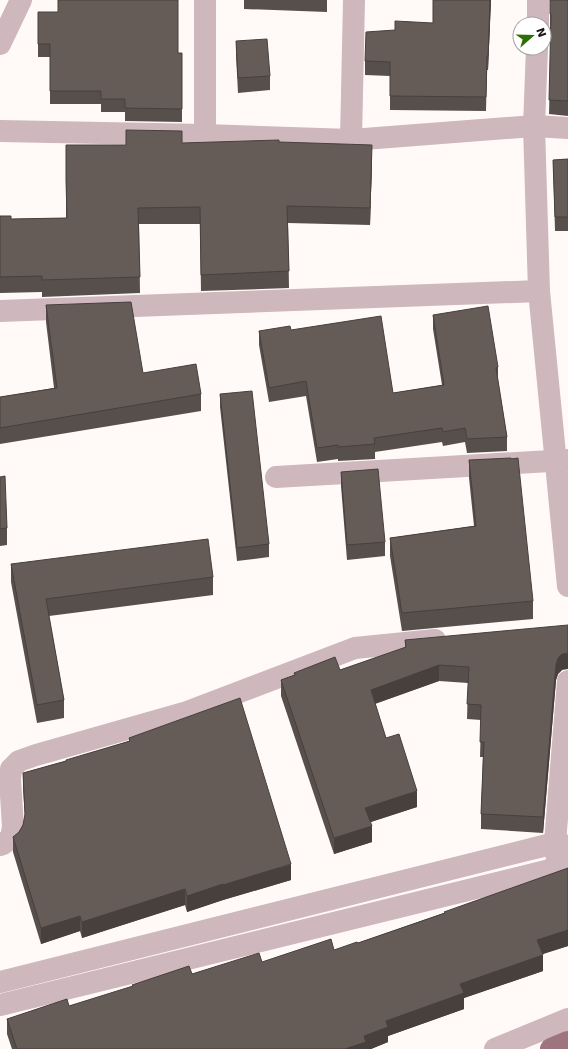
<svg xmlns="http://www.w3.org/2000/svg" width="568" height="1049" viewBox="0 0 568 1049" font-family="'DejaVu Sans',sans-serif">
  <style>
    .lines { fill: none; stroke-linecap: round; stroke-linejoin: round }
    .minor { stroke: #ceb7bd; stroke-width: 22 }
    .tertiary { stroke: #ceb7bd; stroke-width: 22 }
    .trunk { stroke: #9e747f; stroke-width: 22 }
    .wall { fill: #574f4b }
    .shaded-wall { fill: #47403d }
    .building { fill: #655c57; stroke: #47403d }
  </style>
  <rect width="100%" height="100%" fill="#fffaf8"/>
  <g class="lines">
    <!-- minor -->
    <g class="minor">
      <path d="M 205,0 L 205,135"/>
      <path d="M 538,24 L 538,0"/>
      <path d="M 537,48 L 534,126 L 539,291 L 568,586"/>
      <path d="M 0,131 L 205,135 L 351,140 L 534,126 L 568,128"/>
      <path d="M 351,140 L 354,0"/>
      <path d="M 0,311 L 539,291"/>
      <path d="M 276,477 L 568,460"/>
      <path d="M 0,845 L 3,844 L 11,838 L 13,827 L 10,779 L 11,769 L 19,761 L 36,755 L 187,712 L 355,648 L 435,640"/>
      <path d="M 558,868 L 555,843 L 568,681"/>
      <path d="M 495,1049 L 568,1019"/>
    </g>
    <!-- tertiary -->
    <g class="tertiary">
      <path d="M 0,44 L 21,0"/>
      <path d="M 0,982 L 555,843 L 568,846"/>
      <path d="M 0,1005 L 558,868 L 568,864"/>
    </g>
    <!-- trunk -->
    <path class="trunk" d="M 551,1049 L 568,1042"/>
  </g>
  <!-- wall -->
  <g class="wall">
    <path d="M 244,0 L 327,0 L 327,12 L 244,9 Z"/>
    <path d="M 433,0 L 491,0 L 488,70 L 487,70 L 486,111 L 390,110 L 390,76 L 365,75 L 365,61 L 395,30 L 433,23 Z"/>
    <path d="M 568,0 L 568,116 L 549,114 L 551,29 L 550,29 L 550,14 Z"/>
    <path d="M 38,12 L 178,53 L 182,109 L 182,122 L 125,121 L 125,112 L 101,112 L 101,104 L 50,104 L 50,57 L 38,57 Z"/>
    <path d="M 236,41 L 270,76 L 270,90 L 238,93 L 236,55 Z"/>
    <path d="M 126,130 L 182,143 L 279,142 L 372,161 L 370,225 L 288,223 L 289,288 L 201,291 L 200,224 L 139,224 L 140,293 L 42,297 L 42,292 L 0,293 L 0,216 L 11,219 L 66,218 L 66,145 L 126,145 Z"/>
    <path d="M 568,159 L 568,231 L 555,231 L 553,160 Z"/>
    <path d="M 46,305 L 143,373 L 201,394 L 201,411 L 0,444 L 0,397 L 54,388 L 46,322 Z"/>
    <path d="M 433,315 L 498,367 L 498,380 L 507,437 L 507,451 L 467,453 L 465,442 L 443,446 L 442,442 L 375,452 L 375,459 L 338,461 L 338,459 L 317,462 L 306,396 L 269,402 L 259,345 L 259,331 L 291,330 L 393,393 L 442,385 L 433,329 Z"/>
    <path d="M 220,394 L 269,544 L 269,557 L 237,561 L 220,407 Z"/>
    <path d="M 469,460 L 533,601 L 533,619 L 402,631 L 390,556 L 390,538 L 474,526 L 469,478 Z"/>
    <path d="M 341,472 L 385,542 L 385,556 L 347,560 L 341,486 Z"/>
    <path d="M 0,477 L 7,528 L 7,545 L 0,546 Z"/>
    <path d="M 11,564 L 213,577 L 213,595 L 49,616 L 64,700 L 64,718 L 37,723 L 11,582 Z"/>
    <path d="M 405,640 L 562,670 L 558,674 L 556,680 L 543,833 L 481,829 L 481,814 L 483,757 L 480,757 L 481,720 L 467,719 L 468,683 L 439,681 L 375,704 L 386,738 L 417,807 L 370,822 L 372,842 L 334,854 L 281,696 L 281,680 L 294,675 L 294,673 L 340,670 L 405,648 Z"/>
    <path d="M 129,738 L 291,880 L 223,900 L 187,912 L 185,905 L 82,938 L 80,931 L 41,944 L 13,852 L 13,837 L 19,832 L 23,825 L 25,817 L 23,789 L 23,773 L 66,761 L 129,741 Z"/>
    <path d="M 568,868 L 568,946 L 542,954 L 543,971 L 464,998 L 464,1009 L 388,1036 L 388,1042 L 371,1049 L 12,1049 L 7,1034 L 7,1019 L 69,1006 L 192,974 L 334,950 L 358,943 L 444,913 Z"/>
  </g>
  <!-- shaded-wall -->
  <g class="shaded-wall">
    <path d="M 490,0 L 491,0 L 488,70 L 488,56 Z"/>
    <path d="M 372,145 L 372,161 L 370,225 L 370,208 Z"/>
    <path d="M 568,653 L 568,669 L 562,670 L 558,674 L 556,680 L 543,833 L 543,817 L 556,664 L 558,658 L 562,654 Z"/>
    <path d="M 439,665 L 439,681 L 371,705 L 371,690 Z"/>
    <path d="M 417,791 L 417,807 L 365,824 L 365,808 Z"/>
    <path d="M 372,826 L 372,842 L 334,854 L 334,838 Z"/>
    <path d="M 291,864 L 291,880 L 223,900 L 223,885 Z"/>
    <path d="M 223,884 L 223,900 L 187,912 L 187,896 Z"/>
    <path d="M 185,889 L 185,905 L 82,938 L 82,922 Z"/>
    <path d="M 80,916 L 80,931 L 41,944 L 41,928 Z"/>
    <path d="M 568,930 L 568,946 L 537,956 L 537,940 Z"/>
    <path d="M 543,955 L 543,971 L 464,998 L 464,1009 L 388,1036 L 388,1042 L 371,1049 L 345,1049 L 386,1021 L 460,984 Z"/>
  </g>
  <!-- building -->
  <g class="building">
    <path d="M 58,0 L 178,0 L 178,53 L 182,53 L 182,109 L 125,108 L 125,99 L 101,99 L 101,91 L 50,91 L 50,44 L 38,44 L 38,12 L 58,12 Z"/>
    <path d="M 433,0 L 490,0 L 488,56 L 487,56 L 486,97 L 390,96 L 390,62 L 365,61 L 366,32 L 395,30 L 395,21 L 433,23 Z"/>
    <path d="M 550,0 L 568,0 L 568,101 L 549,100 L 551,14 L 550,14 Z"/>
    <path d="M 267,39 L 270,76 L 238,78 L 236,41 Z"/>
    <path d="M 126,130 L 182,131 L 182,143 L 279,140 L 279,142 L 372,145 L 370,208 L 287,206 L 289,271 L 201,275 L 200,207 L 138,208 L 140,277 L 42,280 L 42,276 L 0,277 L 0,216 L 11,216 L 11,219 L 67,218 L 66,180 L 66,145 L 126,145 Z"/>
    <path d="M 568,159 L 568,217 L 555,217 L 553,160 Z"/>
    <path d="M 131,302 L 143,373 L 196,364 L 201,394 L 0,428 L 0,397 L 57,388 L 46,305 Z"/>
    <path d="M 488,306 L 498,367 L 496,368 L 507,437 L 467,439 L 465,428 L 443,432 L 442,428 L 374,438 L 375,444 L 338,447 L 338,445 L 317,448 L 306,381 L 269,388 L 259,331 L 290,326 L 291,330 L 381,316 L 393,393 L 444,385 L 433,315 Z"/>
    <path d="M 252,391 L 269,544 L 237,548 L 220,394 Z"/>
    <path d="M 511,458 L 511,459 L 518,458 L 533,601 L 402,613 L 390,538 L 476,526 L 469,460 Z"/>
    <path d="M 378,469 L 385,542 L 347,545 L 341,472 Z"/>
    <path d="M 5,476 L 7,528 L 0,529 L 0,477 Z"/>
    <path d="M 208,539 L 213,577 L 46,599 L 64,700 L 37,705 L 11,564 Z"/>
    <path d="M 568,625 L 568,653 L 562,654 L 558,658 L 556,664 L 543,817 L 481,814 L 484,742 L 480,742 L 481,705 L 467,704 L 469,667 L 439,665 L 371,690 L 386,738 L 399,734 L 417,791 L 365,808 L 372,826 L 334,838 L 281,680 L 295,675 L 294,673 L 335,657 L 340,670 L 406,647 L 405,640 Z"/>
    <path d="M 240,698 L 291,864 L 223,885 L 223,884 L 187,896 L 185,889 L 82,922 L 80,916 L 41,928 L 13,837 L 19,832 L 23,825 L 25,814 L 23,773 L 66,761 L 66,760 L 130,741 L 129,738 Z"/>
    <path d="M 568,868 L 568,930 L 537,940 L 543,955 L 460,984 L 464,993 L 386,1021 L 388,1027 L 364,1036 L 366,1042 L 345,1049 L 17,1049 L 7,1019 L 67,999 L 69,1006 L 133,986 L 132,985 L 189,966 L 192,974 L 259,953 L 262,962 L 331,939 L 334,950 L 357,942 L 358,943 L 445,913 L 444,912 Z"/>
  </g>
  <!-- north arrow -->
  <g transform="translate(532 36) rotate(70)"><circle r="19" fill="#ffffff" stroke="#a3a1a1"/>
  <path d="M0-3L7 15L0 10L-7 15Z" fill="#2e6f04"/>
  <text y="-6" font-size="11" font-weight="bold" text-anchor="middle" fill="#191514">N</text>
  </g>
</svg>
